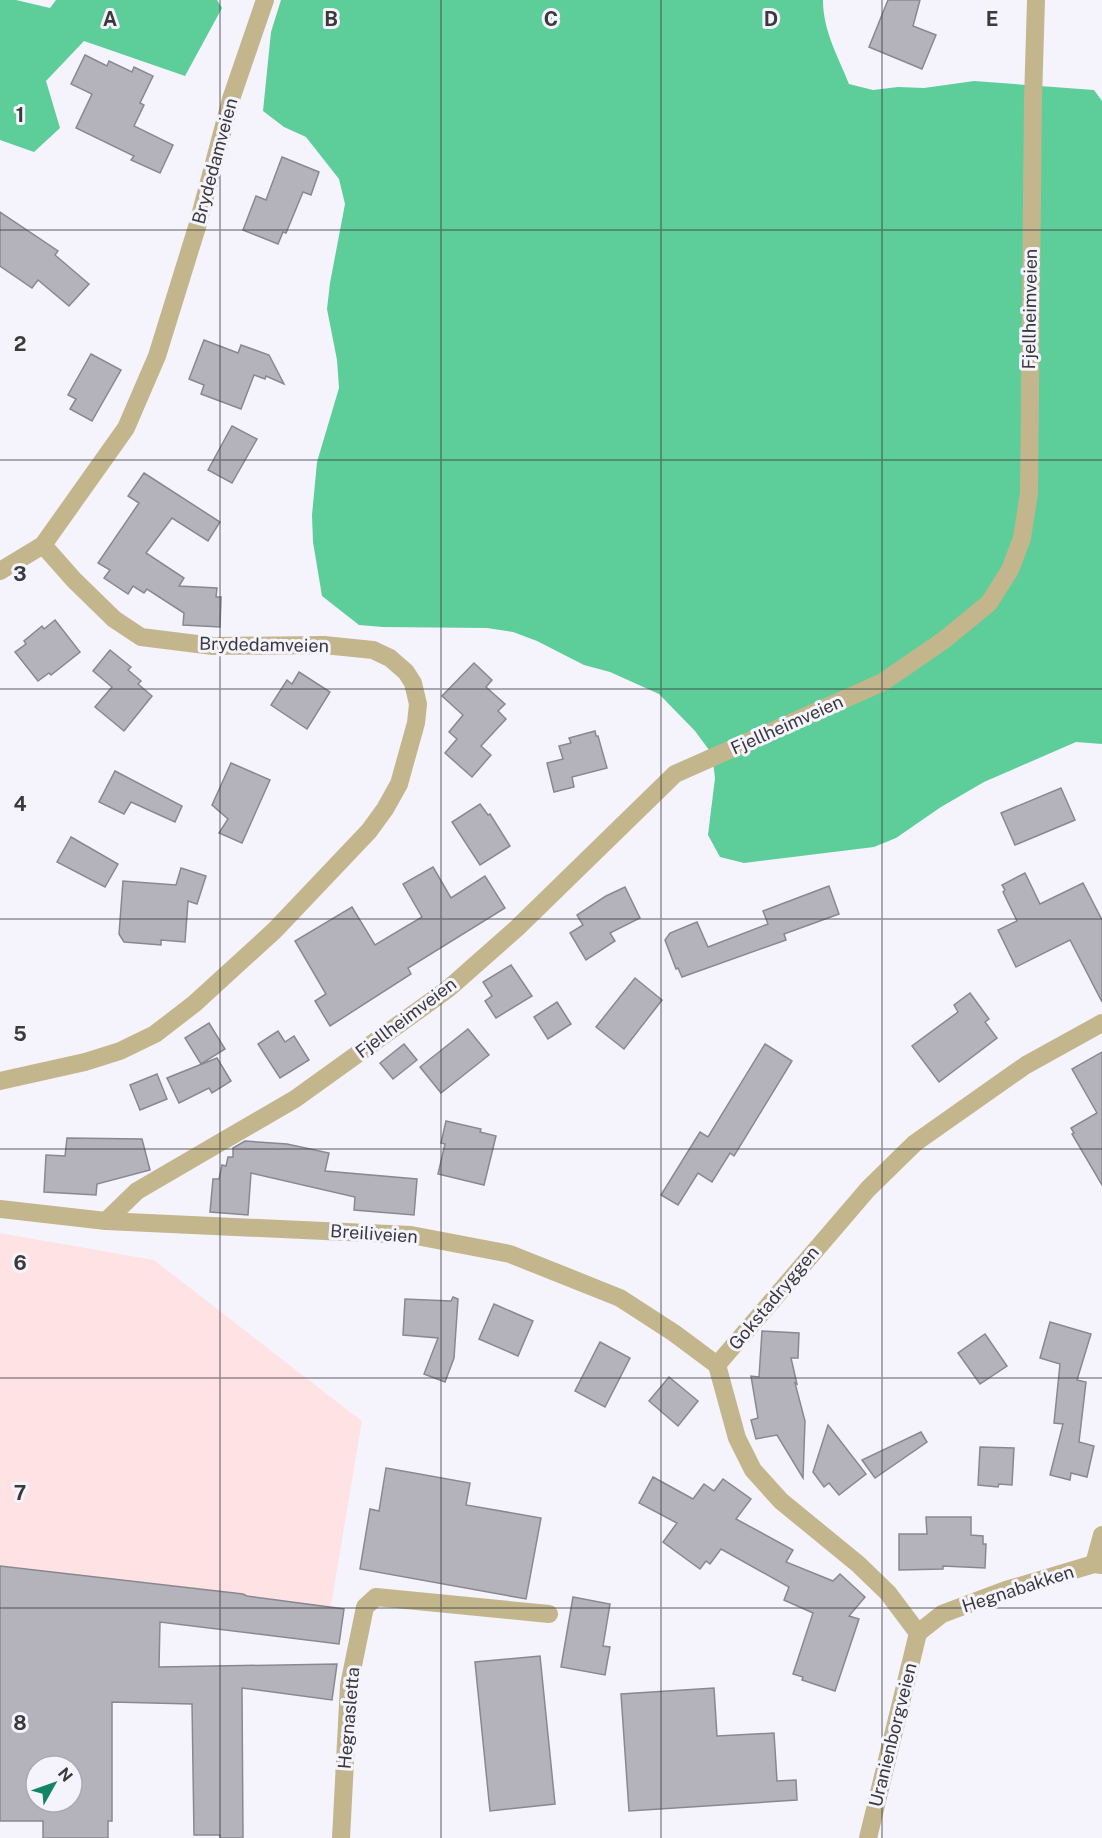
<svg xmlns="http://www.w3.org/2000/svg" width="1102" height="1838" viewBox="0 0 1102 1838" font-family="'Public Sans',sans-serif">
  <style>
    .industrial { fill: #ffe3e4 }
    .forest { fill: #5dcd99 }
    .building { fill: #b4b3bc; stroke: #898890; stroke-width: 1.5; fill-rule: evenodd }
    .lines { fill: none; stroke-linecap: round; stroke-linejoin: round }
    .minor { stroke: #c3b68d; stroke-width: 18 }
    .grid { fill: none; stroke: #3a3a3d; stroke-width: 1.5; stroke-opacity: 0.55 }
    .labels { text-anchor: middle; stroke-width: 6; stroke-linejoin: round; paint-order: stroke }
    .street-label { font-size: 18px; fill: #3a3a3d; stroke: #f5f4fd }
    .grid-label { font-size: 20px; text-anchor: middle; font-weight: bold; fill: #3a3a3d; stroke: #f5f4fd; stroke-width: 6; stroke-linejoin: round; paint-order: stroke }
  </style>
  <rect width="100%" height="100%" fill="#f5f4fd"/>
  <!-- industrial -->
  <path class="industrial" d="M 0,1233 L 154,1260 L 362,1421 L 329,1617 L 0,1575 Z"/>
  <!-- forest -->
  <g class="forest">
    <path d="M 0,0 L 16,0 L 50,8 L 56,0 L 217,0 L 222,8 L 185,76 L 84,41 L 46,81 L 60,128 L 34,152 L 0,140 Z"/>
    <path d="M 281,0 L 823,0 C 823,31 838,56 849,84 L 873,90 L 898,87 L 924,88 L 974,81 L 1094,90 L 1102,101 L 1102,744 L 1076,742 L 984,782 L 941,807 L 896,838 L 874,847 L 744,863 L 720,857 L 708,835 L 715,778 L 712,754 L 695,731 L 659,694 L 610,672 L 584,665 L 537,641 L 513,632 L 487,628 L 383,627 L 359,625 L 322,596 L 313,542 L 312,515 L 317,462 L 339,388 L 337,360 L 327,309 L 330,283 L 345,204 L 339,179 L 306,137 L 284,127 L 263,111 L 271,32 Z"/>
  </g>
  <!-- building -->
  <g class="building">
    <path d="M 888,0 L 920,0 L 913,26 L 936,35 L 922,69 L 869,47 Z"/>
    <path d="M 85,55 L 107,66 L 109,61 L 132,72 L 134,67 L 153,76 L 140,103 L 144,105 L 134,126 L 173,145 L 160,173 L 131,160 L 134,156 L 76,128 L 92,94 L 71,84 Z"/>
    <path d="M 282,157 L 319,172 L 311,195 L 303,192 L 286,233 L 283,232 L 278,244 L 243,230 L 256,196 L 266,200 Z"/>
    <path d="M 0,212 L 58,251 L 55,255 L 89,284 L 69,306 L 38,280 L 32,288 L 0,266 Z"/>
    <path d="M 204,340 L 238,353 L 241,345 L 269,355 L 284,384 L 266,376 L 265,379 L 254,375 L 241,409 L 201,394 L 204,385 L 189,379 Z"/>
    <path d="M 91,354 L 121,370 L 92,421 L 70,409 L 76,399 L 68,395 Z"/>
    <path d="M 232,426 L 257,439 L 232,483 L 208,470 Z"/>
    <path d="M 144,473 L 220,522 L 208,541 L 172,518 L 146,553 L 184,578 L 179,586 L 217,588 L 216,597 L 221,597 L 220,627 L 183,625 L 184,613 L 147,589 L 144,593 L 133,586 L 128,594 L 104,578 L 110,570 L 98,563 L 139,503 L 128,496 Z"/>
    <path d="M 55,620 L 80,652 L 51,675 L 49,673 L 38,681 L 15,652 L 26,644 L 24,641 L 42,626 L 44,629 Z"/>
    <path d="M 110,650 L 131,667 L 128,670 L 141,681 L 138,684 L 152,696 L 124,731 L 95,707 L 112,687 L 93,671 Z"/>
    <path d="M 474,663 L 492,680 L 486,687 L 505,704 L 498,711 L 506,719 L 481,746 L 491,755 L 472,777 L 445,753 L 457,739 L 449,732 L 463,715 L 442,696 Z"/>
    <path d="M 299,672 L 330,692 L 307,729 L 271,705 L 287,680 L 292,684 Z"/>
    <path d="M 595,731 L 596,736 L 598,736 L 607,768 L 572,777 L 574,787 L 554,792 L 547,763 L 563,759 L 559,746 L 571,743 L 569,738 Z"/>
    <path d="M 231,763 L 270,780 L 242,843 L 219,833 L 228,819 L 212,805 Z"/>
    <path d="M 115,771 L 182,806 L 175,822 L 131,802 L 124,814 L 99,802 Z"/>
    <path d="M 1061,788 L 1075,820 L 1015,845 L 1001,813 Z"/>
    <path d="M 480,804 L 488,815 L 490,814 L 510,846 L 480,865 L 452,822 Z"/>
    <path d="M 71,837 L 118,864 L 105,887 L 57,862 Z"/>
    <path d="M 433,867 L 451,898 L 485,876 L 505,908 L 408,968 L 411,974 L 330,1026 L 315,1001 L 326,994 L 295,941 L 352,907 L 375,945 L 422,917 L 403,884 Z"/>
    <path d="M 181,868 L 206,876 L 197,904 L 188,901 L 185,942 L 161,940 L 161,945 L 124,942 L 119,934 L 123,881 L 176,885 Z"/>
    <path d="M 1025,873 L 1040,904 L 1083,883 L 1102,920 L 1102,1002 L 1070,940 L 1016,967 L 998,930 L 1017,921 L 1003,892 L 1005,890 L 1002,885 Z"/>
    <path d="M 829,886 L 839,914 L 784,934 L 786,940 L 682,977 L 678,968 L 676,969 L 665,940 L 670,933 L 697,922 L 708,947 L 768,924 L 763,911 Z"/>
    <path d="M 625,887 L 640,918 L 610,933 L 615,941 L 586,960 L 570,933 L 583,925 L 577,915 L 606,896 Z"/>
    <path d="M 511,965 L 532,996 L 496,1018 L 485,1001 L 492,996 L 483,982 Z"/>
    <path d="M 635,978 L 662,1000 L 624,1049 L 596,1027 Z"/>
    <path d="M 970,993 L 989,1019 L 985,1022 L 997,1038 L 939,1082 L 912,1046 L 958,1012 L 954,1005 Z"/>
    <path d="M 557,1002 L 571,1024 L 548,1039 L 534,1017 Z"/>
    <path d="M 209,1023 L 225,1049 L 201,1064 L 185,1038 Z"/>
    <path d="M 468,1029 L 489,1055 L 441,1093 L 420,1067 Z"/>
    <path d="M 278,1031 L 285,1042 L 294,1036 L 309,1060 L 280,1078 L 258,1044 Z"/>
    <path d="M 404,1044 L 417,1060 L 393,1079 L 380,1063 Z"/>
    <path d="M 765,1044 L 792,1061 L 734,1156 L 730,1153 L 712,1182 L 698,1173 L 678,1205 L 661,1195 L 700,1132 L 708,1137 Z"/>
    <path d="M 1102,1052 L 1102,1185 L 1072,1134 L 1074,1133 L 1071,1128 L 1097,1113 L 1072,1069 Z"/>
    <path d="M 217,1058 L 231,1081 L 212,1093 L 209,1088 L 179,1103 L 167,1078 Z"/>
    <path d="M 157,1074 L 167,1099 L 140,1110 L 130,1085 Z"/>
    <path d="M 446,1121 L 481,1129 L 480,1132 L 496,1136 L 484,1185 L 438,1174 L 445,1144 L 441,1143 Z"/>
    <path d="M 67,1138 L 142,1139 L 150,1170 L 97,1184 L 96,1195 L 44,1192 L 46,1155 L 65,1156 Z"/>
    <path d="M 245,1141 L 287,1144 L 329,1153 L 325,1171 L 417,1179 L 414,1215 L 354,1210 L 355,1197 L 251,1173 L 248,1215 L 210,1212 L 213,1179 L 219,1179 L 222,1165 L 226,1166 L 228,1157 L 233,1157 L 233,1148 Z"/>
    <path d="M 453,1297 L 458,1299 L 454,1358 L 445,1382 L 424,1374 L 438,1338 L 403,1335 L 405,1299 L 451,1301 Z"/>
    <path d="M 494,1304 L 533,1321 L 518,1356 L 479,1339 Z"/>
    <path d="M 1050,1322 L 1091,1334 L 1077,1380 L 1086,1382 L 1079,1442 L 1094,1446 L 1087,1477 L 1071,1473 L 1070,1480 L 1050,1475 L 1063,1424 L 1054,1423 L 1060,1364 L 1040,1358 Z"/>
    <path d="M 762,1331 L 799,1333 L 798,1358 L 791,1358 L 797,1384 L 795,1383 L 805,1421 L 803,1478 L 777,1435 L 756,1439 L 751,1420 L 758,1418 L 751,1376 L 759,1377 Z"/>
    <path d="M 985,1334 L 1007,1366 L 980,1384 L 958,1353 Z"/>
    <path d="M 600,1342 L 630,1358 L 605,1407 L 575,1391 Z"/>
    <path d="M 669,1377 L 698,1401 L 678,1426 L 649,1401 Z"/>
    <path d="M 828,1425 L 866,1474 L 839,1495 L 829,1483 L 824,1487 L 813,1472 Z"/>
    <path d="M 921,1432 L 927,1442 L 875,1478 L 862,1460 Z"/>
    <path d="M 980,1447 L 1014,1448 L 1012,1485 L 999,1484 L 998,1487 L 978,1485 Z"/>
    <path d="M 386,1468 L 470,1483 L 466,1505 L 541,1518 L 526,1599 L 360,1569 L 370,1509 L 379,1511 Z"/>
    <path d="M 653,1477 L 693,1499 L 704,1484 L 714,1491 L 723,1479 L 751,1499 L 736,1519 L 793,1550 L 786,1562 L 833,1581 L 840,1574 L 865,1597 L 849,1616 L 859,1619 L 835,1691 L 802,1680 L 803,1677 L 793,1674 L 813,1613 L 784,1600 L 789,1587 L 721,1549 L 710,1564 L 706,1561 L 700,1569 L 663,1542 L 677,1523 L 639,1503 Z"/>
    <path d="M 926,1517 L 971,1517 L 971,1535 L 983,1536 L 983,1544 L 986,1544 L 985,1568 L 943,1566 L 943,1569 L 899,1570 L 899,1534 L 927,1534 Z"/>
    <path d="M 0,1566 L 243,1594 L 247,1596 L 344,1609 L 339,1644 L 160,1622 L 159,1667 L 337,1664 L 332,1700 L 242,1688 L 243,1838 L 220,1838 L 220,1835 L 194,1835 L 192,1704 L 112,1702 L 112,1821 L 108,1821 L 108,1838 L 43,1838 L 43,1821 L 0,1821 ZM 36,1766 L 72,1766 L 72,1802 L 36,1802 Z"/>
    <path d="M 573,1597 L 610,1604 L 603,1646 L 610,1647 L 605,1675 L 561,1667 Z"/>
    <path d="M 540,1656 L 555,1804 L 490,1811 L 475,1662 Z"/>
    <path d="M 714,1688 L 717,1736 L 774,1733 L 777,1781 L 796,1780 L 797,1800 L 629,1811 L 621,1694 Z"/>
  </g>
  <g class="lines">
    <!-- minor -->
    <g class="minor">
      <path d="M 0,571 L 43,545 L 126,428 L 157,356 L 197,227 L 231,99 L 265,0"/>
      <path d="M 0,1081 L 85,1062 L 120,1051 L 155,1034 L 194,1004 L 275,930 L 369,831 L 385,809 L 399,784 L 416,723 L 418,704 L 413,683 L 406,672 L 390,658 L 373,650 L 324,645 L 213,646 L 141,637 L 114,619 L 74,580 L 43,545"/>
      <path d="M 0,1209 L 106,1221 L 411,1235 L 510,1254 L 620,1298 L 674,1333 L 717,1365"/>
      <path d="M 106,1221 L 137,1191 L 295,1099 L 448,989 L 517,928 L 675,774 L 883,682 L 944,640 L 989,603 L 1010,570 L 1022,538 L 1029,493 L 1033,100 L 1036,0"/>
      <path d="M 1094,1564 L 1102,1535"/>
      <path d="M 918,1633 L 888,1593 L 858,1564 L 781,1501 L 753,1470 L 737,1438 L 717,1365 L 868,1189 L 915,1143 L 1026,1065 L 1102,1023"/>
      <path d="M 918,1633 L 942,1614 L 1006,1590 L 1094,1564 L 1102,1565"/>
      <path d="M 341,1838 L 349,1685 L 365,1607 L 376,1597 L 549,1614"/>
      <path d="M 868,1838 L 918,1633"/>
    </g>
  </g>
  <!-- grid -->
  <path class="grid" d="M 220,0 L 220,1838M 441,0 L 441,1838M 661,0 L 661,1838M 882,0 L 882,1838M 0,230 L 1102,230M 0,460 L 1102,460M 0,689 L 1102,689M 0,919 L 1102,919M 0,1149 L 1102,1149M 0,1378 L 1102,1378M 0,1608 L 1102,1608"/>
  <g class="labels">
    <!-- street labels -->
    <g class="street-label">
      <text transform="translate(215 161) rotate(-75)" y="6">Brydedamveien</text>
      <text transform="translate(1030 309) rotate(-89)" y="6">Fjellheimveien</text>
      <text transform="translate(264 645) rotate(1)" y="6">Brydedamveien</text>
      <text transform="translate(787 725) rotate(-24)" y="6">Fjellheimveien</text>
      <text transform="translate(406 1018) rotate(-37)" y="6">Fjellheimveien</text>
      <text transform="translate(374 1234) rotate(4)" y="6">Breiliveien</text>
      <text transform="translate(774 1298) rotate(-50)" y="6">Gokstadryggen</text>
      <text transform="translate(1018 1589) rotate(-18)" y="6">Hegnabakken</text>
      <text transform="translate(349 1718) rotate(-85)" y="6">Hegnasletta</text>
      <text transform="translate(893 1735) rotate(-76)" y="6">Uranienborgveien</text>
    </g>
  </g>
  <g class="grid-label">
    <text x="110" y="26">A</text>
    <text x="331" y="26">B</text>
    <text x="551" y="26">C</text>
    <text x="771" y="26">D</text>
    <text x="992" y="26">E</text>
    <text x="20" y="122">1</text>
    <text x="20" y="351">2</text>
    <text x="20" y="581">3</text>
    <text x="20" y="811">4</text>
    <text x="20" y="1041">5</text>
    <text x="20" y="1270">6</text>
    <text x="20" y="1500">7</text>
    <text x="20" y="1730">8</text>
  </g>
  <!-- north arrow -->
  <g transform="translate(54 1784) rotate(50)"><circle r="28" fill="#f5f4fd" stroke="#aaaab0" stroke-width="1.5"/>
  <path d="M0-4.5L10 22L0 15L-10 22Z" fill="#138564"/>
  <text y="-9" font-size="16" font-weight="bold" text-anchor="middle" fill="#3a3a3d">N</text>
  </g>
</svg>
